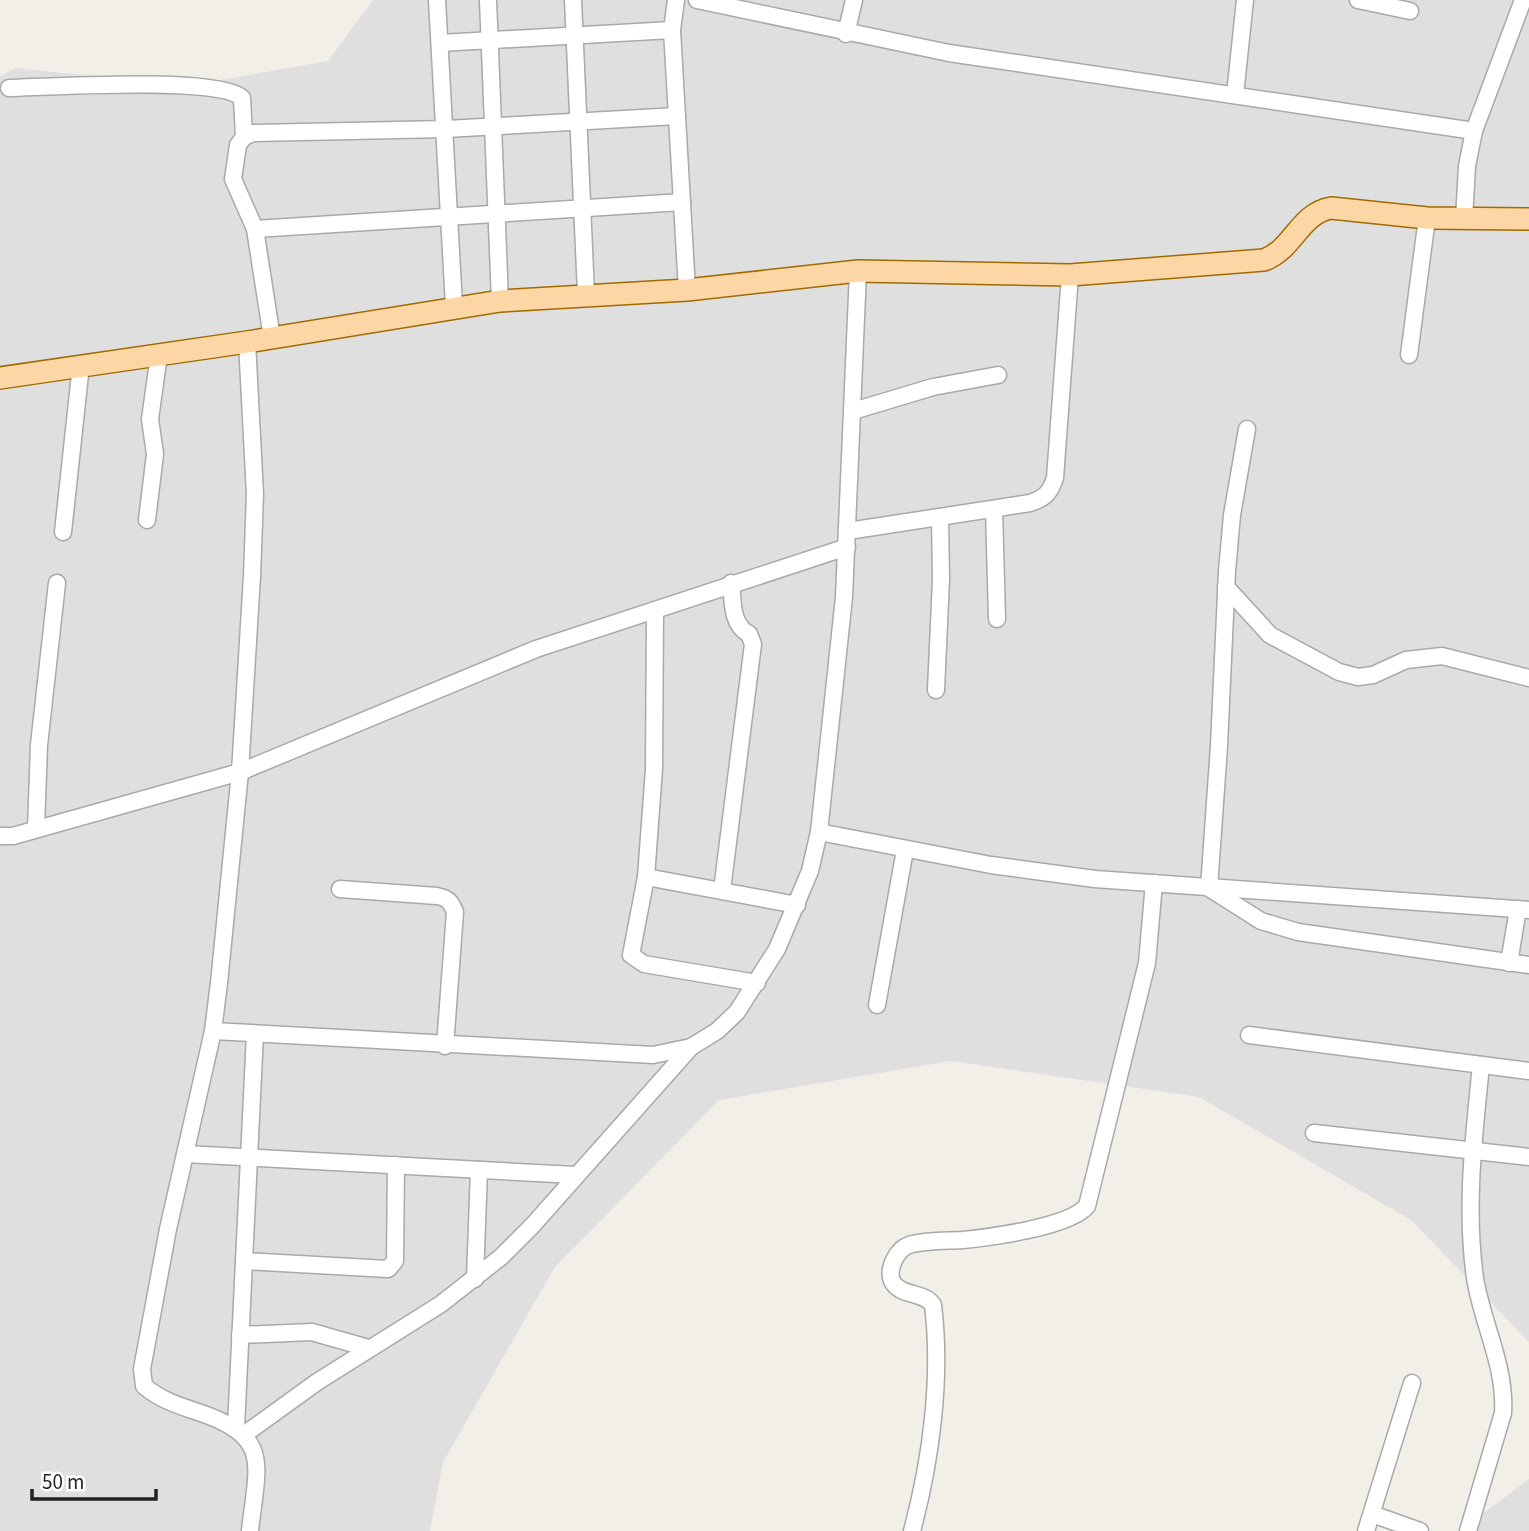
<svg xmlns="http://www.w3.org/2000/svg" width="1529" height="1531" viewBox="0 0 1529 1531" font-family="'Source Sans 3',sans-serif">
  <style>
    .residential { fill: #e0dfdf }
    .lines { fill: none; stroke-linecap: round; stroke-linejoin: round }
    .minor-casing { stroke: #a9a9a9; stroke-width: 19 }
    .major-casing { stroke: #a06b00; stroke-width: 24 }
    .minor { stroke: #fff; stroke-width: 16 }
    .major { stroke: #fcd6a4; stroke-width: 21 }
  </style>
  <rect width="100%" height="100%" fill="#f2efe9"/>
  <!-- residential -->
  <g class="residential">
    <path d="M 373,0 L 1529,0 L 1529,1342 L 1411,1220 L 1199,1097 L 951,1061 L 719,1100 L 555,1267 L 443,1462 L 430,1531 L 0,1531 L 0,76 L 16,68 L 186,86 L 328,61 Z"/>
    <path d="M 1529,1479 L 1529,1531 L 1460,1531 Z"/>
  </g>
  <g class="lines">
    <!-- minor casing -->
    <g class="minor-casing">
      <g id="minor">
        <path d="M 437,0 L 454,306"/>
        <path d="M 488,0 L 500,301"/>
        <path d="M 573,0 L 586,294"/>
        <path d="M 676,0 L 672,30 L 687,290"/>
        <path d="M 697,0 L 949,53 L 1474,131"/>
        <path d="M 1358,0 L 1410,11"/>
        <path d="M 846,34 L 854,0"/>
        <path d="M 440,43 L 672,30"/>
        <path d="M 9,88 C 49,87 219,76 242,98 L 244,137"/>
        <path d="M 1235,95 L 1245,0"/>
        <path d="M 1464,219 L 1467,166 L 1474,131 L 1523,0"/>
        <path d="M 255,229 L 682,202"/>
        <path d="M 272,338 L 255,229 L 233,179 L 238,145 L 244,137 L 253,133 L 446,129 L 677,116"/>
        <path d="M 247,342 L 255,494 L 252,576 L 240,772 L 219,983 L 213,1031 L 168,1229 L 142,1369 L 144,1386 C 161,1400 177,1405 198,1412 C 273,1437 257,1464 250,1531"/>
        <path d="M 1409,355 L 1427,218"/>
        <path d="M 853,411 L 933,387 L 998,375"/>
        <path d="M 1247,429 L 1232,515 L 1227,571 L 1219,746 L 1209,888 L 1261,921 L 1298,932 L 1529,965"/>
        <path d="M 994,509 L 997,619"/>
        <path d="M 147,520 L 155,454 L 150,419 L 159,355"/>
        <path d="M 848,531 L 1030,503 C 1045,498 1050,493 1055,478 L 1070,275"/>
        <path d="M 63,532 L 81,365"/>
        <path d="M 1226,587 L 1270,635 L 1339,672 L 1358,677 L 1373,675 L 1406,660 L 1442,656 L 1529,678"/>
        <path d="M 655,610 L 654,769 L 646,877 L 631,955 L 644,964 L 757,983"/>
        <path d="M 936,690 L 941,579 L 940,517"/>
        <path d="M 36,828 L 39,745 L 57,583"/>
        <path d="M 819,832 L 991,865 L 1095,879 L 1529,910"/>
        <path d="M 0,836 L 13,836 L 240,772 L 536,649 L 847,547"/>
        <path d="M 646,877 L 797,905"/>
        <path d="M 340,889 L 437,896 C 448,898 451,902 455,912 L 445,1046"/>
        <path d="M 722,890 L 753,644 L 749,634 C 731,625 733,601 731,583"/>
        <path d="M 1509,963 L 1518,909"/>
        <path d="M 877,1005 L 905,850"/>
        <path d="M 213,1031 L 653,1055 L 691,1047 L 717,1031 L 737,1012 L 777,949 L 810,871 L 819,832 L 844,597 L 858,271"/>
        <path d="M 1249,1035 L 1529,1071"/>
        <path d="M 1314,1133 L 1529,1157"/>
        <path d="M 185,1154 L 575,1175"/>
        <path d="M 244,1261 L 388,1269 L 395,1261 L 396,1165"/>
        <path d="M 475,1279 L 479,1170"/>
        <path d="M 240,1335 L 312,1332 L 368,1348"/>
        <path d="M 236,1427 L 255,1034"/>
        <path d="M 245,1434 L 317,1382 L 441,1304 L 501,1257 L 532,1226 L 691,1047"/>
        <path d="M 1372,1514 L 1420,1531"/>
        <path d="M 912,1531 C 931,1460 942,1378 933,1305 C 924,1291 900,1297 892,1281 C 887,1269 897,1249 909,1245 C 926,1240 946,1241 963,1240 C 992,1237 1069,1227 1087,1206 L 1147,963 L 1154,883"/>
        <path d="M 1366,1531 L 1412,1383"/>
        <path d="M 1468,1531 L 1503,1413 C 1506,1366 1482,1323 1475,1278 C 1465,1206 1474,1136 1481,1065"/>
      </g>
    </g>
    <!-- major casing -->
    <g class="major-casing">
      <path id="major" d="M 0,378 L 247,342 L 500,301 L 687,290 L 858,271 L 1070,275 L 1264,260 C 1294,249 1299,214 1331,208 L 1427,218 L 1529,219"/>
    </g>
    <!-- minor -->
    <use href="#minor" class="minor"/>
    <!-- major -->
    <use href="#major" class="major"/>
  </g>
  <!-- scale -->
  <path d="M32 1489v10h124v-10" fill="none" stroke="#222222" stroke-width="3.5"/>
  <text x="42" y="1489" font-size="21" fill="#222222" stroke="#ffffff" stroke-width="5" paint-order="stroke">50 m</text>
</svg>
